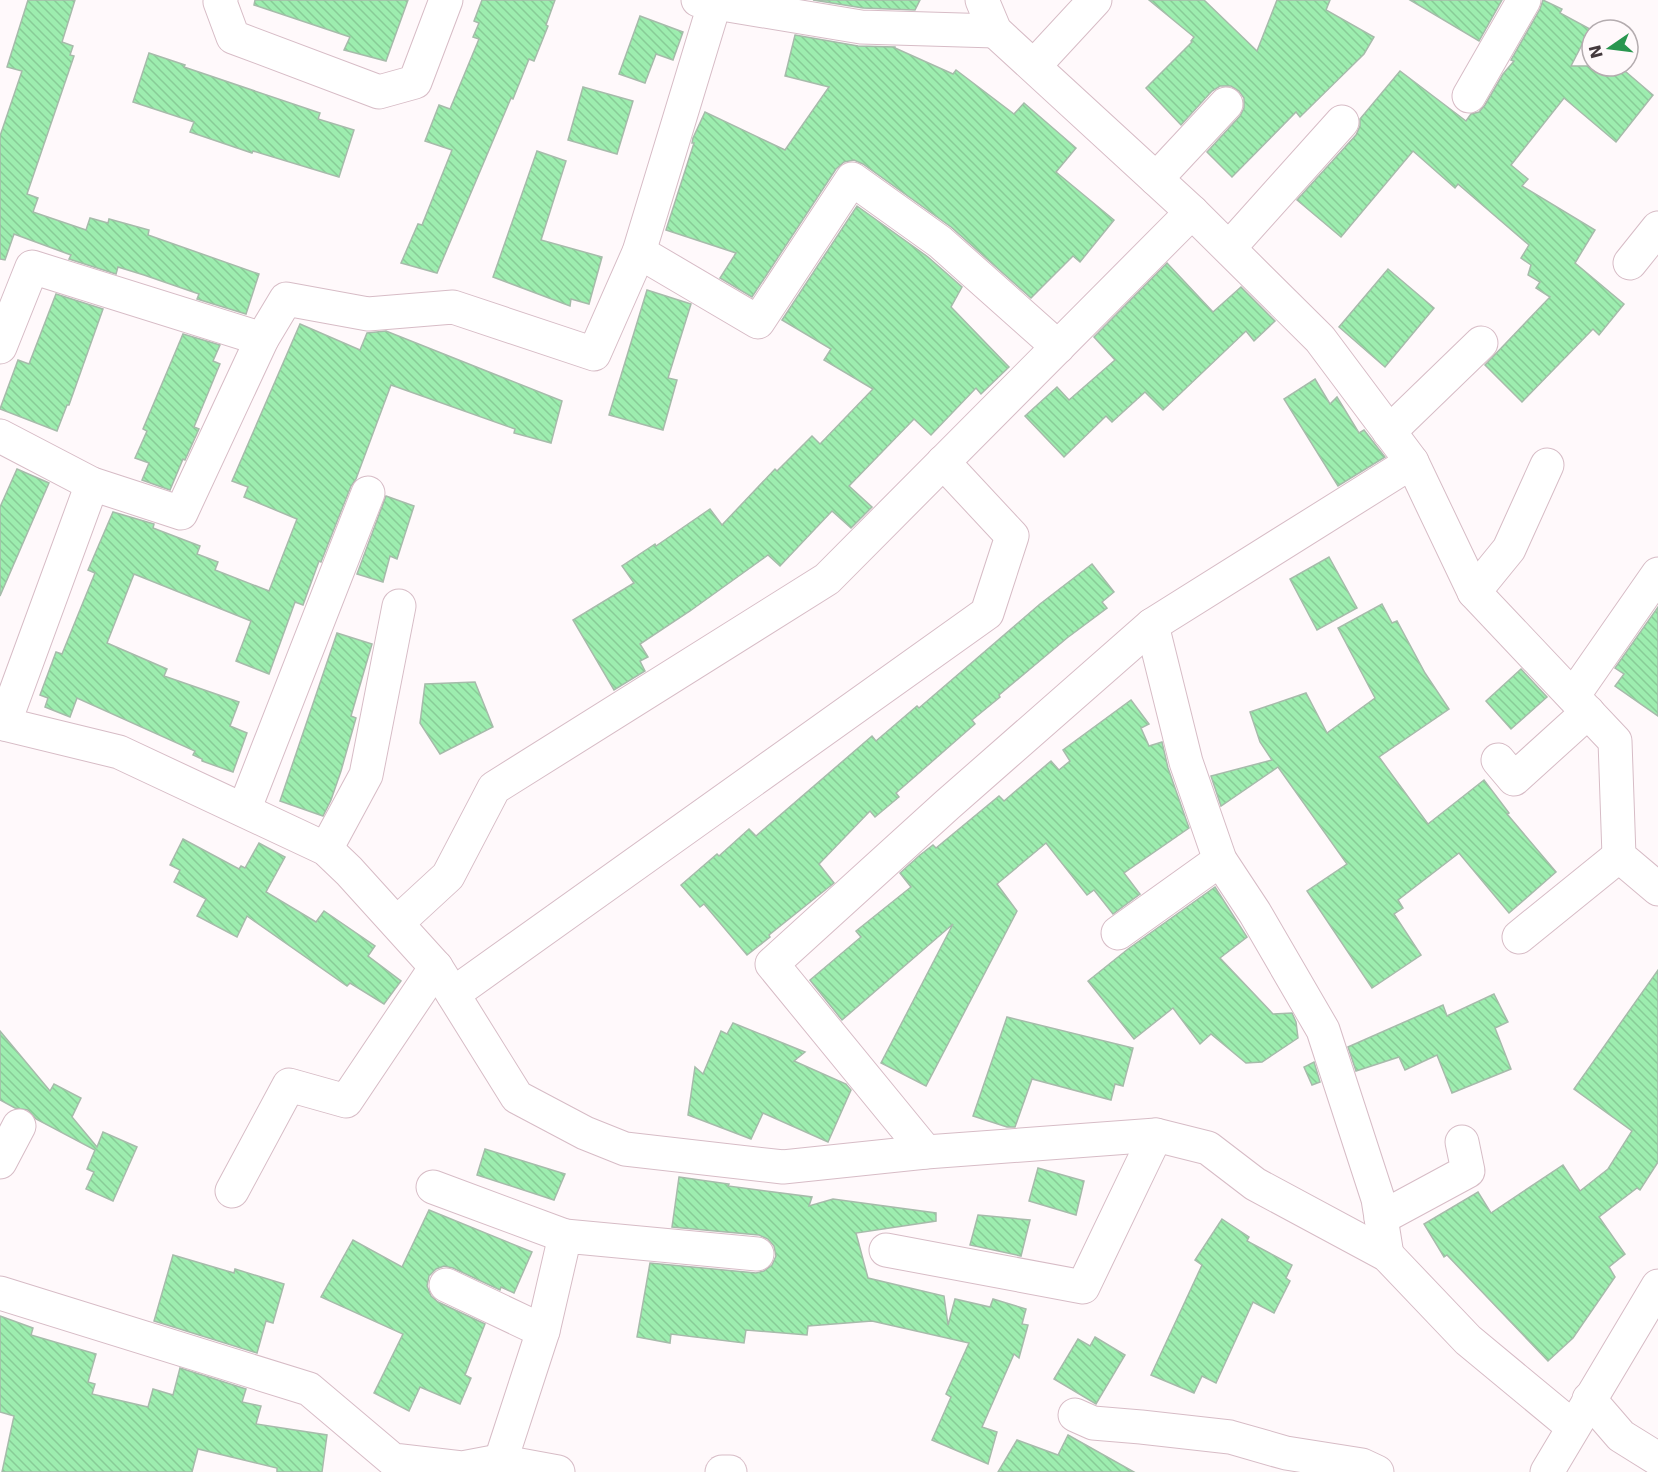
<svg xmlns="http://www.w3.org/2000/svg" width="1658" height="1472" viewBox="0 0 1658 1472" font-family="'DejaVu Sans',sans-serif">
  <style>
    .building { fill: url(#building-back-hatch); stroke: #a6bbaa; stroke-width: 1.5 }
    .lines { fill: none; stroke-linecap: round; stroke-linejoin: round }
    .street-casing { stroke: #d7bcc6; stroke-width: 35 }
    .secondary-casing { stroke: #d7bcc6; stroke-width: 35 }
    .street { stroke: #fff; stroke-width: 33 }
    .secondary { stroke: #fff; stroke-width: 33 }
  </style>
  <defs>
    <pattern id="building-back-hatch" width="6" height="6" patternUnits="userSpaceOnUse" patternTransform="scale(1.5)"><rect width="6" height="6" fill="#9dedaf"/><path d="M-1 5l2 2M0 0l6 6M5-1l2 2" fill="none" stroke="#88cc97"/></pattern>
  </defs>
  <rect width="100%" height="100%" fill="#fff9fb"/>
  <!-- building -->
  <g class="building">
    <path d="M 28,0 L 75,0 L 62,42 L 73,46 L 70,55 L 74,56 L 27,194 L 38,198 L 33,212 L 86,230 L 90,218 L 108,223 L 109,219 L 149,230 L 148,235 L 259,274 L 246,314 L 197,299 L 199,294 L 144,275 L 118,267 L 116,274 L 69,259 L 71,255 L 14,234 L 5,260 L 0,259 L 0,136 L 22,71 L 7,67 Z"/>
    <path d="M 255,0 L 408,0 L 386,61 L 344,50 L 350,37 L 254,5 Z"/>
    <path d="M 482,0 L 555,0 L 546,25 L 548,26 L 534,61 L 529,59 L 513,99 L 511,98 L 437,273 L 401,263 L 418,224 L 422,225 L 452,150 L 425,141 L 439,105 L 450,109 L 479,39 L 473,37 L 479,23 L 474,21 Z"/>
    <path d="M 813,0 L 920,0 L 915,10 L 863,8 Z"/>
    <path d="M 1149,0 L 1204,0 L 1257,51 L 1277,0 L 1330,0 L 1326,10 L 1374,37 L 1364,54 L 1300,117 L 1296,112 L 1232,177 L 1207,152 L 1240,116 L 1244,108 L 1244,98 L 1239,91 L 1231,86 L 1220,86 L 1212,91 L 1181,125 L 1146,88 L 1192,42 L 1191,41 L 1194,37 Z"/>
    <path d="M 1410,0 L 1502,0 L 1479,41 Z"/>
    <path d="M 1543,0 L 1562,9 L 1560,13 L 1590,29 L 1571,66 L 1619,66 L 1653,95 L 1616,142 L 1564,98 L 1511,165 L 1528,179 L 1522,186 L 1595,230 L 1575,263 L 1624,304 L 1599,335 L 1593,329 L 1522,402 L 1485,365 L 1550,297 L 1536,288 L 1540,282 L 1528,275 L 1531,265 L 1521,258 L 1529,245 L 1458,184 L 1455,188 L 1413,151 L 1341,237 L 1297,200 L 1356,135 L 1360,126 L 1360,119 L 1400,71 L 1466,121 L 1471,114 L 1479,112 L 1485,105 L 1503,74 L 1514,61 L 1511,60 L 1540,9 Z"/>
    <path d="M 640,16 L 683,32 L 673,60 L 656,54 L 645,83 L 619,74 Z"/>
    <path d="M 795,35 L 858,46 L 895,47 L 895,48 L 953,74 L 956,70 L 1014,114 L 1024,103 L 1076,148 L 1056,172 L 1114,220 L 1080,262 L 1073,256 L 1031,298 L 951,227 L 863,164 L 854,160 L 844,162 L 836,169 L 752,297 L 720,278 L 736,253 L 666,230 L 694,143 L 692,143 L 693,138 L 705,112 L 785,150 L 829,87 L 785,76 Z"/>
    <path d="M 149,53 L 185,65 L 184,67 L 320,113 L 318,119 L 354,130 L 339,177 L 253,151 L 252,153 L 190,132 L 194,122 L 133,102 Z"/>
    <path d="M 583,87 L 633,101 L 617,154 L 568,140 Z"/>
    <path d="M 537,151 L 566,161 L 541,240 L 602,257 L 589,304 L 571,299 L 570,306 L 493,277 Z"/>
    <path d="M 857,206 L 928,257 L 962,287 L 951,307 L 1009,367 L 981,394 L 976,388 L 931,435 L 914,419 L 849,486 L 872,507 L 851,528 L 832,511 L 780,566 L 768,555 L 690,611 L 640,644 L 648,657 L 640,661 L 645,671 L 614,690 L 573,620 L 634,583 L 622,566 L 655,544 L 656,546 L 710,509 L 722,525 L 775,469 L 777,471 L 812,436 L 820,444 L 873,389 L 824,360 L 831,349 L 782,320 Z"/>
    <path d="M 1167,263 L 1213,312 L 1241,287 L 1275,321 L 1254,341 L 1246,331 L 1163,410 L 1145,392 L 1112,422 L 1106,416 L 1064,457 L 1025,416 L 1057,387 L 1069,400 L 1115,360 L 1094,337 Z"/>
    <path d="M 1388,269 L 1434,308 L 1385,367 L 1339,327 Z"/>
    <path d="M 647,290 L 691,304 L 668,378 L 677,380 L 663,430 L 609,415 Z"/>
    <path d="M 56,294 L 103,309 L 69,405 L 67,405 L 57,431 L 0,409 L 18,360 L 29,364 Z"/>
    <path d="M 300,324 L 360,350 L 367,333 L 386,331 L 562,401 L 551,443 L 514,433 L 515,429 L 391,385 L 356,479 L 351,486 L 321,562 L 319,561 L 303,605 L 295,602 L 269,674 L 236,661 L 251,621 L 134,574 L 107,643 L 167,669 L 164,676 L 239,702 L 230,726 L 247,733 L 233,772 L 202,761 L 202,759 L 193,755 L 195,751 L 77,698 L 70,717 L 45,707 L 48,698 L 40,695 L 56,652 L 62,654 L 95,573 L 88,570 L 113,512 L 154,524 L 153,528 L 200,546 L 197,554 L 218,562 L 215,570 L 269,591 L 297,519 L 244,497 L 248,487 L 232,481 Z"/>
    <path d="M 183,334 L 220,345 L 213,361 L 220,364 L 194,427 L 199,429 L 185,460 L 183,459 L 170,490 L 142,480 L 149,463 L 135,458 L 147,431 L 143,429 Z"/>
    <path d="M 1315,379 L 1330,404 L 1337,397 L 1359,433 L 1364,430 L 1385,457 L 1338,486 L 1284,399 Z"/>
    <path d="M 17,469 L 49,483 L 0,596 L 0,507 Z"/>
    <path d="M 386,496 L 414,506 L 397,559 L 390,556 L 383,582 L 357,574 Z"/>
    <path d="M 1329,557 L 1357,608 L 1317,630 L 1290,579 Z"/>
    <path d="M 1092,564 L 1114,592 L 1102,602 L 1107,608 L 1067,638 L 999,695 L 1000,697 L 972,720 L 975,724 L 896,793 L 899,797 L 875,817 L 870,811 L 819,864 L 834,883 L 769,935 L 770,937 L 747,955 L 704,904 L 700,907 L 681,885 L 717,854 L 719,856 L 749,829 L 756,836 L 872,736 L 876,741 L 917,706 L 919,708 L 1040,604 Z"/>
    <path d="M 1382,604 L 1392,623 L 1397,621 L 1425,673 L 1449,709 L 1379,757 L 1428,824 L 1484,780 L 1509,813 L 1507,814 L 1556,872 L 1509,913 L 1459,853 L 1398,900 L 1403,908 L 1394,914 L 1421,955 L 1372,988 L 1307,891 L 1347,864 L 1278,767 L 1221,806 L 1211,776 L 1272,760 L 1260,742 L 1250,712 L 1306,693 L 1327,733 L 1375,698 L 1338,628 Z"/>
    <path d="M 1658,607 L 1658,716 L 1615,686 L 1624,674 L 1615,668 Z"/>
    <path d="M 337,633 L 372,644 L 351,716 L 356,718 L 341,771 L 331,800 L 323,816 L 280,801 Z"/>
    <path d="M 1521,669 L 1547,697 L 1511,729 L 1486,701 Z"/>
    <path d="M 475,682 L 493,727 L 440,754 L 420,723 L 425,684 Z"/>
    <path d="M 1131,700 L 1149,724 L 1141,728 L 1149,746 L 1162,742 L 1168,768 L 1189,828 L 1124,873 L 1140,894 L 1113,914 L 1094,890 L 1087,895 L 1046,843 L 997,884 L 1017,911 L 926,1086 L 881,1063 L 953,924 L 842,1020 L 810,980 L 861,937 L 856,931 L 911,887 L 900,873 L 920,855 L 933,845 L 936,848 L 999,796 L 1004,801 L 1051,761 L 1059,770 L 1070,761 L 1063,750 Z"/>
    <path d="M 183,839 L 239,869 L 241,866 L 245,868 L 259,843 L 285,857 L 266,892 L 316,922 L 324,911 L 375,946 L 368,956 L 401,981 L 384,1004 L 350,983 L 347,986 L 247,916 L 237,937 L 197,916 L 206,899 L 174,882 L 180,870 L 170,865 Z"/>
    <path d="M 1215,887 L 1247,937 L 1220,958 L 1273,1014 L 1292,1013 L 1296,1022 L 1298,1038 L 1262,1062 L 1246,1063 L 1211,1034 L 1200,1044 L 1173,1008 L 1134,1039 L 1088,981 L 1128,949 Z"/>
    <path d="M 1658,970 L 1658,1162 L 1640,1190 L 1637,1188 L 1599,1217 L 1625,1254 L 1609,1267 L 1615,1277 L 1573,1338 L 1548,1361 L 1447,1255 L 1444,1257 L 1424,1224 L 1478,1192 L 1491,1213 L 1563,1165 L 1580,1191 L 1608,1169 L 1632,1131 L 1574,1089 Z"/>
    <path d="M 1494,994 L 1508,1022 L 1495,1028 L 1511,1069 L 1452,1093 L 1437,1055 L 1405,1070 L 1399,1057 L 1356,1071 L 1348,1047 L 1443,1005 L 1447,1016 Z"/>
    <path d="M 1007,1017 L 1133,1048 L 1123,1086 L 1115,1084 L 1111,1100 L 1032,1079 L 1015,1127 L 1007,1127 L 973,1116 Z"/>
    <path d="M 733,1023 L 805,1052 L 794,1061 L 846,1084 L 851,1090 L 828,1142 L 763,1113 L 751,1139 L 688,1115 L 695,1067 L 703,1074 L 721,1031 L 727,1034 Z"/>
    <path d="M 0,1031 L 50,1091 L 54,1084 L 81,1098 L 72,1117 L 97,1147 L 103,1132 L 137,1147 L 113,1201 L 86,1189 L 94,1172 L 87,1169 L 95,1150 L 36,1119 L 28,1110 L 15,1108 L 0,1100 Z"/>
    <path d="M 1314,1062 L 1320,1082 L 1312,1085 L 1304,1067 Z"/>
    <path d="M 485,1149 L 565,1174 L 554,1200 L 477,1175 Z"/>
    <path d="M 1038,1168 L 1084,1181 L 1076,1215 L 1029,1201 Z"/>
    <path d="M 679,1177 L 729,1184 L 728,1186 L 812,1197 L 809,1206 L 833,1199 L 936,1213 L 936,1221 L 856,1233 L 868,1278 L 944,1296 L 948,1325 L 955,1299 L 990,1307 L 993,1299 L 1026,1309 L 1022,1324 L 1028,1325 L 1019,1358 L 1014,1354 L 982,1427 L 997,1432 L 988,1464 L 932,1440 L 951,1397 L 946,1394 L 969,1343 L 872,1321 L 808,1326 L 807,1335 L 746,1330 L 744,1343 L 671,1334 L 670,1343 L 637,1337 L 650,1263 L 756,1273 L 764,1271 L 772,1265 L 776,1256 L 774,1246 L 768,1239 L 759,1235 L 672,1227 Z"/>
    <path d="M 429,1210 L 532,1252 L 514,1293 L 501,1287 L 500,1290 L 453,1268 L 444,1266 L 436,1269 L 429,1276 L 427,1286 L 431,1296 L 438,1302 L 485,1324 L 465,1375 L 471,1378 L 460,1404 L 420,1387 L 409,1411 L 374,1393 L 403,1334 L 321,1297 L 353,1240 L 402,1267 Z"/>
    <path d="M 978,1215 L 1030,1220 L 1021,1256 L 970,1245 Z"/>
    <path d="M 1222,1219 L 1249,1237 L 1247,1241 L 1292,1265 L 1286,1278 L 1290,1281 L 1274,1313 L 1253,1302 L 1216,1383 L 1202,1376 L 1194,1393 L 1151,1375 L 1202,1265 L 1195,1260 Z"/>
    <path d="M 173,1255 L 234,1273 L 235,1269 L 284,1284 L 273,1323 L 266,1321 L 257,1353 L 154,1321 Z"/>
    <path d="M 0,1316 L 33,1328 L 31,1335 L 96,1354 L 88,1382 L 95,1384 L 92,1394 L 148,1407 L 153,1389 L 173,1395 L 180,1368 L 246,1389 L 242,1402 L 261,1406 L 256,1424 L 327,1435 L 322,1472 L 277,1472 L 277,1468 L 198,1449 L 192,1472 L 2,1472 L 14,1416 L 0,1412 Z"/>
    <path d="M 1095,1337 L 1125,1355 L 1096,1404 L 1054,1379 L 1078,1339 L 1090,1346 Z"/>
    <path d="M 1068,1435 L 1134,1472 L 998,1472 L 1017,1440 L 1058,1455 Z"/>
  </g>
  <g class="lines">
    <!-- street casing -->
    <g class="street-casing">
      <g id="street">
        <path d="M 221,0 L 220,2 L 233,37 L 379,92 L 415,82 L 446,0"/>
        <path d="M 698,0 L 861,27 L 995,31"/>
        <path d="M 982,0 L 995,31 L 1192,212 L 1320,339 L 1412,462 L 1474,592 L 1615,741 L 1619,856 L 1658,889"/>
        <path d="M 1034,66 L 1095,0"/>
        <path d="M 1469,96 L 1524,0"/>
        <path d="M 1156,179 L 1226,104"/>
        <path d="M 1229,248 L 1342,122"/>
        <path d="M 639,252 L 758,322 L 852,179 L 940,242 L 1058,347"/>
        <path d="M 1630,263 L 1658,228"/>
        <path d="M 0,347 L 32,267 L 262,339"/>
        <path d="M 1389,432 L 1481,343"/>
        <path d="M 0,436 L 92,484 L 181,513 L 262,339 L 286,299 L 368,314 L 453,307 L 594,354 L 639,252 L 715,2"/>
        <path d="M 1474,592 L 1509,549 L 1547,465"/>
        <path d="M 1152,625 L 1186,762 L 1220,860 L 1255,913 L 1323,1030 L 1378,1199 L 1387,1255"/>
        <path d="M 1573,696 L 1658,574"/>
        <path d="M 0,723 L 119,752 L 326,849 L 349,871 L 436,967 L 517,1097 L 585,1133 L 625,1149 L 783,1167 L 926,1152 L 1156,1135 L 1208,1148 L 1255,1184 L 1387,1255 L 1468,1340 L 1573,1427"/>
        <path d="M 4,724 L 92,484"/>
        <path d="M 1498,760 L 1514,779 L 1588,712"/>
        <path d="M 244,810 L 368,493"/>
        <path d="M 326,849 L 366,775 L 399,606"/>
        <path d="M 397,923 L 448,876 L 494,788 L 827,579 L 1192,212"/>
        <path d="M 1118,933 L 1220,860"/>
        <path d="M 1519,937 L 1619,856"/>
        <path d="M 453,994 L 987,613 L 1012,536 L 943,462"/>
        <path d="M 926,1152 L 772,964 L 947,805 L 1152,625 L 1412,462"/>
        <path d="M 0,1162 L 19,1126"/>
        <path d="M 433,1187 L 565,1236"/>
        <path d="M 232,1191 L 289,1085 L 346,1101 L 436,967"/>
        <path d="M 1381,1218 L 1468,1171 L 1462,1142"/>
        <path d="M 886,1250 L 1083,1287 L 1156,1135"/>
        <path d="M 446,1285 L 543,1331"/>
        <path d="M 0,1293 L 309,1389 L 393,1460 L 462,1468 L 499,1461 L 558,1472"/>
        <path d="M 1589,1399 L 1621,1436 L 1658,1459"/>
        <path d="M 1075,1415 L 1093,1423 L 1141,1427 L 1230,1437 L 1286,1453 L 1362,1465 L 1377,1472"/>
        <path d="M 497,1472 L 543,1331 L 565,1236 L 757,1254"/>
        <path d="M 722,1472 L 730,1472"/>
      </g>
    </g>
    <!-- secondary casing -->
    <g class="secondary-casing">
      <path id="secondary" d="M 1547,1472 L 1658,1286"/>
    </g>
    <!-- street -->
    <use href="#street" class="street"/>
    <!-- secondary -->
    <use href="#secondary" class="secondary"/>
  </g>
  <!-- north arrow -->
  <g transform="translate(1610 48) rotate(256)"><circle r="28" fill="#fff9fb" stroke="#b4acaf" stroke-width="1.5"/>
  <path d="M0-4.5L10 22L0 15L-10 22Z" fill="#29964f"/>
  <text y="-9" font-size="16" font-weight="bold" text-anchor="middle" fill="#44393d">N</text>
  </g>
</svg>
